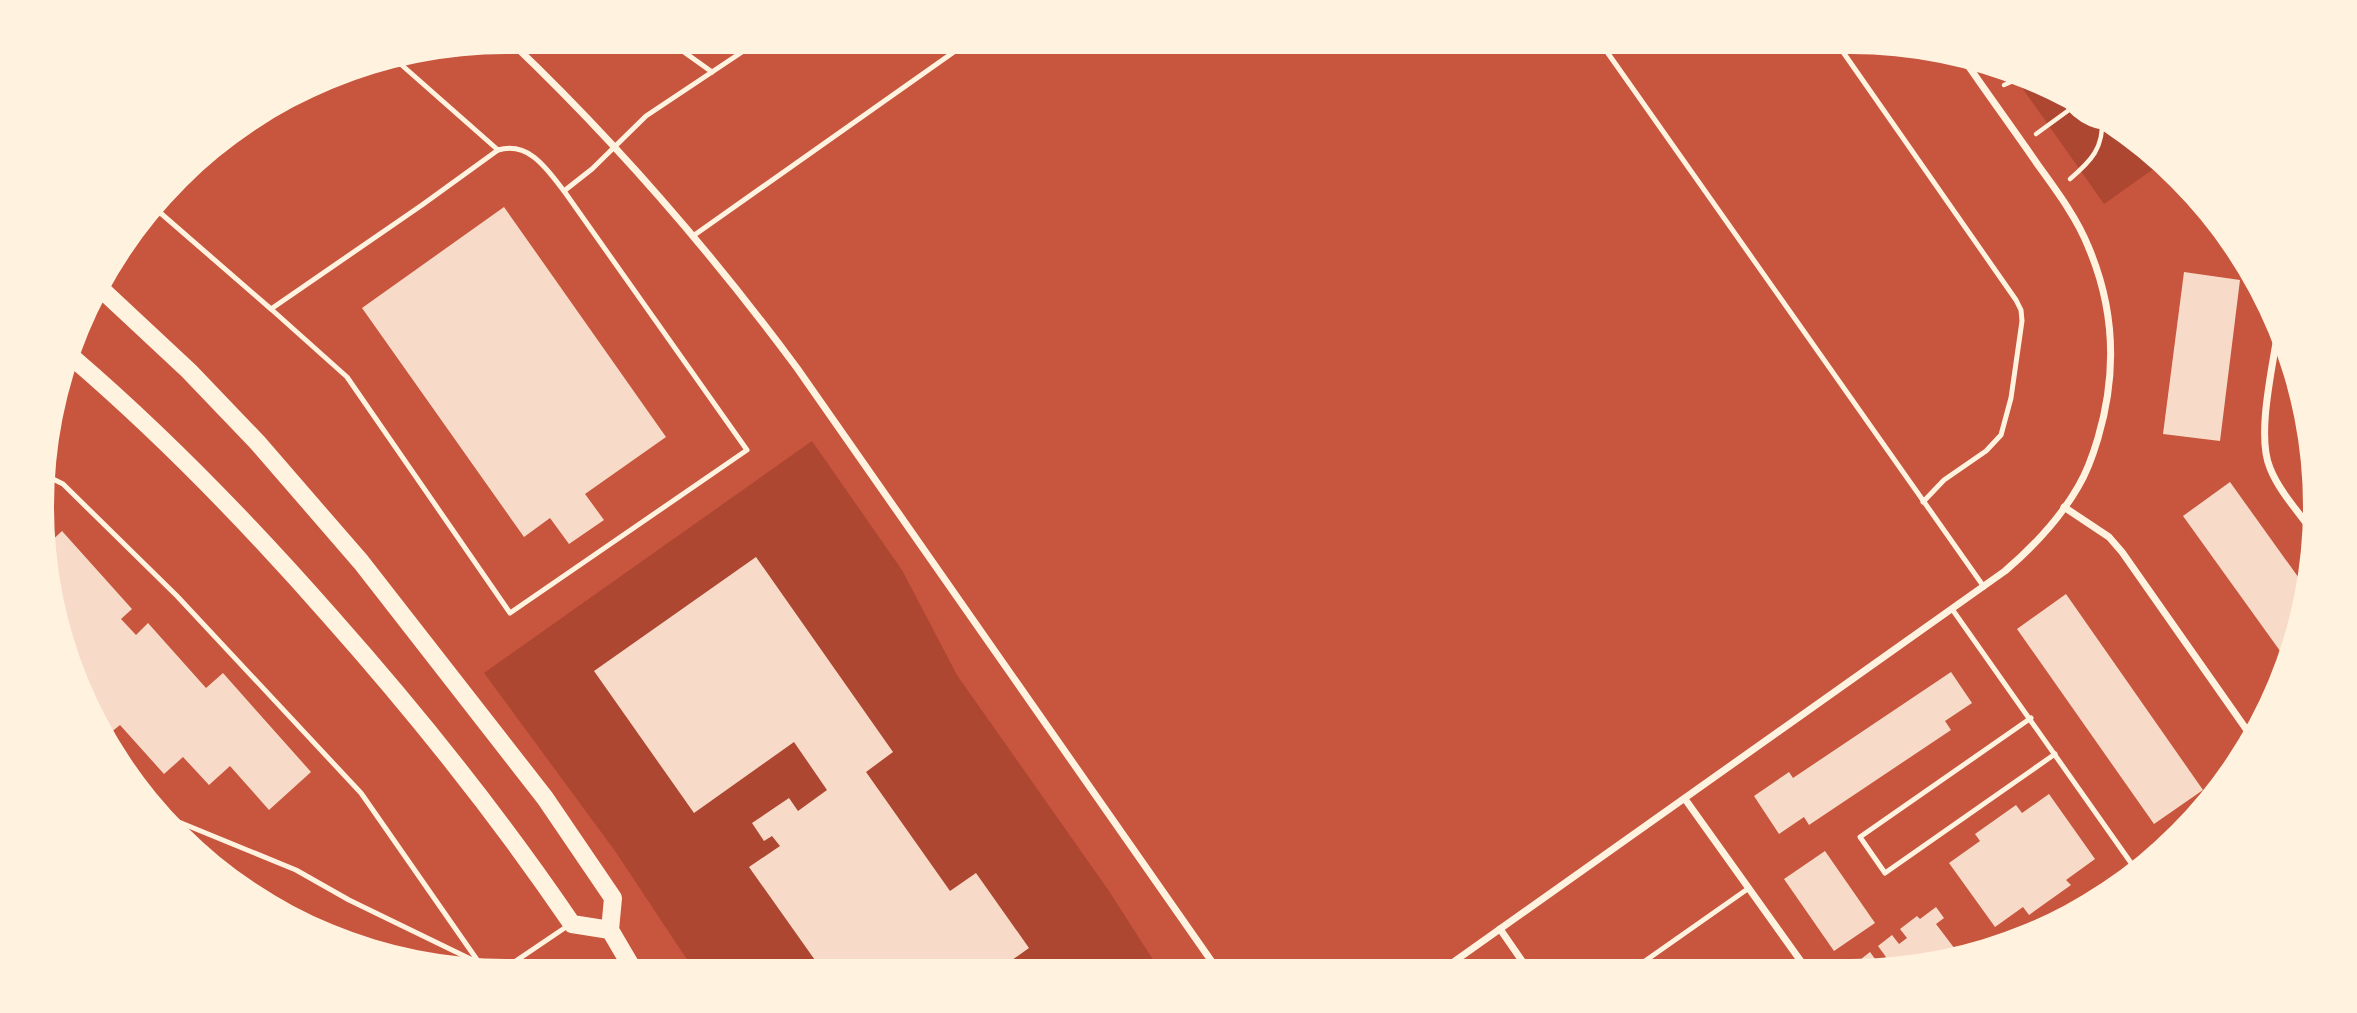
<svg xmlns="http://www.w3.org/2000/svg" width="2357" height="1013" viewBox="0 0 2357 1013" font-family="'Alegreya Sans',sans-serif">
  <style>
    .green { fill: #ae4732 }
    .building { fill: #f7dbc8 }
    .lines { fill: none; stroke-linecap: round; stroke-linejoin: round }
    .path { stroke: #fff3e0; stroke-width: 4.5 }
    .service { stroke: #fff3e0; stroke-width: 5 }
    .minor { stroke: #fff3e0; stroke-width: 7 }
    .primary { stroke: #fff3e0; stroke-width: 18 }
  </style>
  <rect width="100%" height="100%" fill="#c8553d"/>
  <!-- green -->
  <g class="green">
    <path d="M 2011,72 L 2083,104 L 2162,163 L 2104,204 Z"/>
    <path d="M 812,441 L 902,570 L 957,675 L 1109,891 L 1159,969 L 694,970 L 615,851 L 484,673 Z"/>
  </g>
  <!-- building -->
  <g class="building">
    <path d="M 2180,182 L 2199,202 L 2214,219 L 2208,223 Z"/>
    <path d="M 504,207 L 666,437 L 585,494 L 604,520 L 569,544 L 550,518 L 524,537 L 362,308 Z"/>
    <path d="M 2184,272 L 2240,280 L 2220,441 L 2163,434 Z"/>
    <path d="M 2230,482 L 2306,588 L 2288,662 L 2183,516 Z"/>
    <path d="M 62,531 L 132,609 L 121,619 L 136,635 L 148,623 L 206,688 L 223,673 L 311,772 L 269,810 L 230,766 L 209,785 L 183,757 L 164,774 L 120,725 L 104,738 L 67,656 L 46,568 L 47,545 Z"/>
    <path d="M 756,557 L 893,752 L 866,772 L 950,891 L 976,873 L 1029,948 L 998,970 L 822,970 L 749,867 L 780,846 L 772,836 L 764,841 L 752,823 L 789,798 L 798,811 L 827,790 L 794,742 L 694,813 L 594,671 Z"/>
    <path d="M 2066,594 L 2203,790 L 2154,824 L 2017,629 Z"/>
    <path d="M 1951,672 L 1972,703 L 1945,721 L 1951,730 L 1809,825 L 1804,817 L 1779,834 L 1754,796 L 1789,772 L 1793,778 Z"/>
    <path d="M 2049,794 L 2095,859 L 2066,880 L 2071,885 L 2029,915 L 2023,907 L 1995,927 L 1949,863 L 1980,841 L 1975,834 L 2016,805 L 2022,813 Z"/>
    <path d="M 1825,851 L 1875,923 L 1834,951 L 1784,879 Z"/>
    <path d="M 1936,907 L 1944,918 L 1936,924 L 1958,953 L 1912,967 L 1851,967 L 1870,952 L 1878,963 L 1886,957 L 1878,946 L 1892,935 L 1899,944 L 1907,938 L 1900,929 L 1917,916 L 1920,919 Z"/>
  </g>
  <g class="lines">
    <!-- path -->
    <g class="path">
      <path d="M 2004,85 L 2022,77"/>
      <path d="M 2060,94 C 2069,116 2093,130 2116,128"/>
      <path d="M 2036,134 L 2069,110"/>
      <path d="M 2070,179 C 2091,161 2104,148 2102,118"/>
    </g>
    <!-- service -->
    <g class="service">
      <path d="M 670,42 L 712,72"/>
      <path d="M 1600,42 L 1984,587"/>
      <path d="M 1836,42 L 2016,300 L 2021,310 L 2022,321 L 2011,398 L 2001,435 L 1986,451 L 1944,480 L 1923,502"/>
      <path d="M 396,60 L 498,150 C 529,141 547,169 564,191 L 592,169 L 646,116 L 757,42"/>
      <path d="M 157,210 L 271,309 L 422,205 L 498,150"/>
      <path d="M 693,236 L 968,42"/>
      <path d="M 271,309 L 347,377 L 510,613 L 747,450 L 564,191"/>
      <path d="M 49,477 L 63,484 L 177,596 L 361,793 L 480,964"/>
      <path d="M 1952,609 L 2136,870"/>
      <path d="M 2031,718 L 1860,837 L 1885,873 L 2055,754"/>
      <path d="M 169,818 L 296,870 L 349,900 L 489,968"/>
      <path d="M 1635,968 L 1749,888"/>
      <path d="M 497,969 L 507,967 L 569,925"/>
    </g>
    <!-- minor -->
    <g class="minor">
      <path d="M 511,42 C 616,142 711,252 797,368 L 1217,969"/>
      <path d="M 2278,330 C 2273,366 2256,435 2270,468 C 2279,491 2298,511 2312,531"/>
      <path d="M 2064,507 L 2109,537 L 2122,552 L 2251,736"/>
      <path d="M 1685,799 L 1805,967"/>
      <path d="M 1500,929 L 1527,968"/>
      <path d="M 1445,968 L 2005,571 C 2033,547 2059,520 2078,487 C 2087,472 2093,455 2098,438 C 2117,374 2115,309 2088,246 C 2077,218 2056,190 2038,165 C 2014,130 1989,96 1965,61"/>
    </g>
    <!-- primary -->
    <g class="primary">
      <path d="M 99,287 L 189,371 L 257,442 L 361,562 L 545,798 L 613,898 L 610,930 L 634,971"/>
      <path d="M 73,358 C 165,437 250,525 330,616 C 417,714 498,815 572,924 L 610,930"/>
    </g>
  </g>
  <!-- crop -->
  <path d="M0 0H2357V1013H0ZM506 54H1851A452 452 0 0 1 2303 506V507A452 452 0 0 1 1851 959H506A452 452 0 0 1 54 507V506A452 452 0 0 1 506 54Z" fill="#fff3e0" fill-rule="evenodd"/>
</svg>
